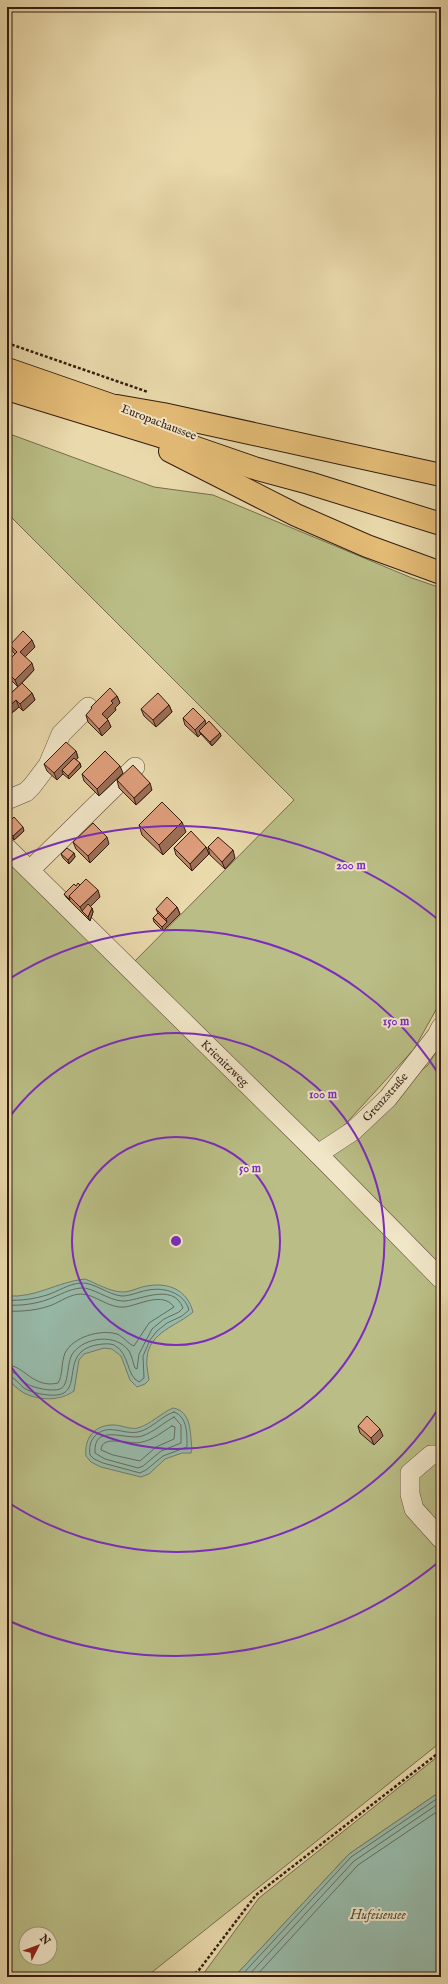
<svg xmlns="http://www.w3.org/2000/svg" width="448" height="1984" viewBox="0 0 448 1984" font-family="'IM FELL English',serif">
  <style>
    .green { fill: #babe86; stroke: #776d4b; fill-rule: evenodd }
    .water { fill: #97baa9; stroke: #6f7b6c }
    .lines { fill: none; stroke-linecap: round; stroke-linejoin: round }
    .shore { stroke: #666b5c; stroke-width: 1 }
    .minor-casing { stroke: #614b37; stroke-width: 20 }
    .major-casing { stroke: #341c10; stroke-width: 24 }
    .path { stroke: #341c10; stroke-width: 2.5; stroke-dasharray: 3 2; stroke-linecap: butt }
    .minor { stroke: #f1e6c8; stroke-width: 19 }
    .major { stroke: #e4bc76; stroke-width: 22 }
    .wall { fill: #bf876a; stroke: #341c10 }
    .shaded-wall { fill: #9b6e56; stroke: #341c10 }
    .building { fill: #de9d7b; stroke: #341c10 }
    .ring { fill: none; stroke: #7b2cbf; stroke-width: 2 }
    .labels { text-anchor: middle; stroke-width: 4; stroke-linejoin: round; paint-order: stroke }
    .street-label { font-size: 12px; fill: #341c10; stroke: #f1e6c8 }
    .water-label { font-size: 13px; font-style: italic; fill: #524b3e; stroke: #f1e6c8 }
    .centre { fill: #7b2cbf; stroke: #f1e6c8; stroke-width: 2 }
    .ring-label { font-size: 12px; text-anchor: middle; font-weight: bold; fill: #7b2cbf; stroke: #f1e6c8; stroke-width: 4; stroke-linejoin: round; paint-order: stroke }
  </style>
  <rect width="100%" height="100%" fill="#e9d9ab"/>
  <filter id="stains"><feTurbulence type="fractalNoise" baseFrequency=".005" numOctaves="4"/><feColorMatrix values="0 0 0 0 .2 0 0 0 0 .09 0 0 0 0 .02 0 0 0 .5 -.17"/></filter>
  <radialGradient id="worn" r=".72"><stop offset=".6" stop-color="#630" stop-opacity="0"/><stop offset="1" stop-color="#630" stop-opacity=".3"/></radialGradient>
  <!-- green -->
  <g class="green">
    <path d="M 7,433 L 154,487 L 213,495 L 412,578 L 441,588 L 441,1001 L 414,1049 L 319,1153 L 428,1065 L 441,1044 L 441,1279 L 132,964 L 294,800 L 7,513 Z"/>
    <path d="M 7,856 L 441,1280 L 441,1742 L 146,1977 L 7,1977 ZM 26,1934 L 50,1934 L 50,1958 L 26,1958 Z"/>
    <path d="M 441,1754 L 441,1791 L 349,1854 L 234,1977 L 201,1977 L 259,1898 Z"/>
  </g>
  <!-- water -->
  <g class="water">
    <path d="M 85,1279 C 96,1283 110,1292 123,1292 C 131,1292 139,1287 147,1286 C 169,1282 187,1290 193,1312 C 177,1326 149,1332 147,1358 C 146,1365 148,1373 149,1380 L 145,1384 L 137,1387 L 130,1380 L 121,1356 L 112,1349 L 104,1348 L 84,1354 L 79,1360 L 74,1391 C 60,1401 40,1401 24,1393 C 18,1390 12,1383 7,1379 L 7,1296 C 37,1298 56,1282 85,1279 Z"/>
    <path d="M 173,1408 C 192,1411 190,1434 192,1449 L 191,1453 L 182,1453 L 165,1459 L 149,1474 L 141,1477 L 101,1467 L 91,1462 L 86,1456 C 84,1440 93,1426 111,1425 C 120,1424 129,1430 138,1428 C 151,1424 161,1413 173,1408 Z"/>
    <path d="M 441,1791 L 441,1977 L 234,1977 L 349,1854 Z"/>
  </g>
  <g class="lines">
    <!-- shore -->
    <g class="shore">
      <path d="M 7,1300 C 20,1301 34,1299 47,1295 C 59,1291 68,1284 81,1283 C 94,1282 108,1295 122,1296 C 131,1296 140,1291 149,1290 C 165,1287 184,1293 189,1310 L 182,1316 L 167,1323 L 157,1331 L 150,1340 L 143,1356 L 144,1378 L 139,1382 C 126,1376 130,1353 114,1345 C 109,1343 102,1344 96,1345 C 59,1352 84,1392 57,1395 C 48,1396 31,1393 24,1388 C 19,1384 14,1376 7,1376"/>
      <path d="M 7,1305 C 21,1306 36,1304 49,1299 C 60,1295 69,1289 81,1288 C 92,1287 108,1300 122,1301 C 137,1302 173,1281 183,1308 L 179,1312 L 164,1319 L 152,1329 L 139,1354 L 137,1369 L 135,1368 C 133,1363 132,1356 129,1351 C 116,1333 85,1337 73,1353 C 66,1362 70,1385 60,1389 C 52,1392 34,1388 27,1384 C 20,1379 16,1371 7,1371"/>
      <path d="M 7,1311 C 22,1312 39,1310 52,1305 C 61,1301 71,1294 81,1294 C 95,1294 109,1309 125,1307 C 139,1305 163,1291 174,1307 L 149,1323 L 134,1346 C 128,1344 124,1337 117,1334 C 100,1329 73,1337 65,1353 C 61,1363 63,1375 58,1383 C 33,1389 24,1365 7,1365"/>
      <path d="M 174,1412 C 188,1417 187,1435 187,1447 L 163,1456 L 146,1470 L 140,1473 L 103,1463 L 94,1459 L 90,1455 C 89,1448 90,1442 94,1437 C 107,1422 123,1435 138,1432 C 152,1429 161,1416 174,1412 Z"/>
      <path d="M 174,1417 L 181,1425 L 181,1443 L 161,1451 L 143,1466 L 138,1468 L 105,1459 L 95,1453 C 93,1422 127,1441 142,1436 C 154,1432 163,1423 174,1417 Z"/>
      <path d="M 172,1426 L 175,1427 L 174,1439 L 156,1447 L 140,1461 L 113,1455 L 101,1450 C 102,1433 130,1446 142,1442 C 153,1440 162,1432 172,1426 Z"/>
      <path d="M 240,1977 L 351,1857 L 441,1796"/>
      <path d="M 247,1977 L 354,1861 L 441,1802"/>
      <path d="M 255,1977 L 358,1865 L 441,1809"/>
    </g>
    <!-- minor casing -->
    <g class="minor-casing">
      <g id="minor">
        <path d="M 7,684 L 9,682"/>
        <path d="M 7,800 L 26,792 L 32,786 L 48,765 L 61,734 L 88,707"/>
        <path d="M 7,848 L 318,1154 L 441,1279"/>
        <path d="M 30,870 L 135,767"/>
        <path d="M 318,1154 L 353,1131 L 388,1098 L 437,1035 L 441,1027"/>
        <path d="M 441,1455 L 431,1455 L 410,1473 L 410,1494 L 414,1509 L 441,1539"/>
      </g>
    </g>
    <!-- major casing -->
    <g class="major-casing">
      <g id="major">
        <path d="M 7,369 L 131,412"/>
        <path d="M 7,389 L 173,440 L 254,468 L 309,483 L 441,524"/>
        <path d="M 117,406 L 163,414 L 441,475"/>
        <path d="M 170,451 L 296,515 L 367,546 L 441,573"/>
      </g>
    </g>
    <!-- path -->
    <g class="path">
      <path d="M 7,343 L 148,392"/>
      <path d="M 191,1977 L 199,1970 L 256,1895 L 441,1751"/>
    </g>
    <!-- minor -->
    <use href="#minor" class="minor"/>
    <!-- major -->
    <use href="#major" class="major"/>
  </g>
  <!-- wall -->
  <g class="wall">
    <path d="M 10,645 L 35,647 L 25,657 L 34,670 L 22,683 L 32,693 L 35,700 L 23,711 L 19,707 L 7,717 L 7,690 L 10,694 L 18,687 L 7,676 L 7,662 L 15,654 L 13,652 Z"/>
    <path d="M 117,696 L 120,703 L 115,708 L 116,710 L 107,719 L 111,727 L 102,736 L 88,722 L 86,715 L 92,709 L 91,707 Z"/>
    <path d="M 169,705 L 172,712 L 156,727 L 144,716 L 141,709 Z"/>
    <path d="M 183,718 L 206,724 L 220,733 L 221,736 L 212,746 L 201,734 L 198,737 L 185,725 Z"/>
    <path d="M 76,751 L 78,758 L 76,760 L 80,763 L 81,767 L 69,779 L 63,774 L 57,780 L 47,771 L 44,764 Z"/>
    <path d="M 123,773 L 99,796 L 84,781 L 82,774 Z"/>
    <path d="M 117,780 L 152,790 L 136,805 L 119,788 Z"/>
    <path d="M 7,824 L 24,831 L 14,840 L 7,832 Z"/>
    <path d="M 139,825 L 186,832 L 163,855 L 142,835 Z"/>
    <path d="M 73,842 L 109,844 L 90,863 L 76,849 Z"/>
    <path d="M 206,847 L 209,854 L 192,871 L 176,855 L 174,848 Z"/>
    <path d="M 208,847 L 235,858 L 225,869 L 210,855 Z"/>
    <path d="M 74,853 L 75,857 L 69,864 L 63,858 L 61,854 Z"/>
    <path d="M 80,885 L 100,897 L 90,907 L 92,908 L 93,912 L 90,921 L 66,897 L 64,894 L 76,886 Z"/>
    <path d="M 177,907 L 180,914 L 163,931 L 154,922 L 153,918 L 158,913 L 156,909 Z"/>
    <path d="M 358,1426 L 383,1436 L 374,1445 L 360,1433 Z"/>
  </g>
  <!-- shaded-wall -->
  <g class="shaded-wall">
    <path d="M 32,640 L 35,647 L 23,659 L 20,652 Z"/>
    <path d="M 32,663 L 34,670 L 18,687 L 15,680 Z"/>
    <path d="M 32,693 L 35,700 L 23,711 L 20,704 Z"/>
    <path d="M 117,696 L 120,703 L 115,708 L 116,710 L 105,721 L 102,714 L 111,701 Z"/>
    <path d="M 16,700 L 19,707 L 7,717 L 7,708 Z"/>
    <path d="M 169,705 L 172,712 L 156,727 L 153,720 Z"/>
    <path d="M 108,720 L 111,727 L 102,736 L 99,729 Z"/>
    <path d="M 205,720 L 207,728 L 199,731 L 201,734 L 198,737 L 195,730 Z"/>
    <path d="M 220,733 L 221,736 L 212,746 L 210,742 Z"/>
    <path d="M 76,751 L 78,758 L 64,772 L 62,770 L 63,774 L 57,780 L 54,773 Z"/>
    <path d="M 80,763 L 81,767 L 69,779 L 68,776 Z"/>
    <path d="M 120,766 L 123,773 L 99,796 L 97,789 Z"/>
    <path d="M 150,783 L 152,790 L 136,805 L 134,798 Z"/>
    <path d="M 182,822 L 186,832 L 163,855 L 159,845 Z"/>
    <path d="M 23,827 L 24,831 L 14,840 L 13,836 Z"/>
    <path d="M 107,837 L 109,844 L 90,863 L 88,856 Z"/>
    <path d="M 206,847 L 209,854 L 192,871 L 190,864 Z"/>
    <path d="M 233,850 L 235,858 L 225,869 L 222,862 Z"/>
    <path d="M 74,853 L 75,857 L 69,864 L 68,860 Z"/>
    <path d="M 98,890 L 100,897 L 84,913 L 82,911 L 80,907 Z"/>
    <path d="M 177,907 L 180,914 L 163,931 L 162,927 L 167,922 L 166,919 Z"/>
    <path d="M 92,908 L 93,912 L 90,921 L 88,917 Z"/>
    <path d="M 380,1429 L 383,1436 L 374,1445 L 371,1438 Z"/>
  </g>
  <!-- building -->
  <g class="building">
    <path d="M 23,631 L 32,640 L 20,652 L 32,663 L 15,680 L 7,672 L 7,662 L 17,652 L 10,645 Z"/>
    <path d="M 22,683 L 32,693 L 20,704 L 16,700 L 7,708 L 7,690 L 10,694 Z"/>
    <path d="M 110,688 L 117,696 L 111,701 L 113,703 L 102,714 L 108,720 L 99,729 L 86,715 L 92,708 L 91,707 Z"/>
    <path d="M 158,693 L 169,705 L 153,720 L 141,709 Z"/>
    <path d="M 193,708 L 205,720 L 195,730 L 183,718 Z"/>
    <path d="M 209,721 L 220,733 L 210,742 L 199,731 Z"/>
    <path d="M 66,742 L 76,751 L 54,773 L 44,764 Z"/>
    <path d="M 105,751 L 120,766 L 97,789 L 82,774 Z"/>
    <path d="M 74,758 L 80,763 L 68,776 L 62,770 Z"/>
    <path d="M 133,765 L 150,783 L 134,798 L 117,780 Z"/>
    <path d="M 162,802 L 182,822 L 159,845 L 139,825 Z"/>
    <path d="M 14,817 L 23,827 L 13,836 L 7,830 L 7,824 Z"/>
    <path d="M 93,823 L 107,837 L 88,856 L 73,842 Z"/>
    <path d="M 191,831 L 206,847 L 190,864 L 174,848 Z"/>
    <path d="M 218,837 L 233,850 L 222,862 L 208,847 Z"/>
    <path d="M 67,848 L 74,853 L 68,860 L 61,854 Z"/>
    <path d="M 86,879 L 98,890 L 80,907 L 69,896 Z"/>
    <path d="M 78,883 L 80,885 L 69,896 L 70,900 L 64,894 L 74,884 L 76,886 Z"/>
    <path d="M 167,897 L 177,907 L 166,919 L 156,909 Z"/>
    <path d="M 88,904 L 92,908 L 88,917 L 82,911 Z"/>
    <path d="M 158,913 L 167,922 L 162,927 L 153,918 Z"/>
    <path d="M 367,1416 L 380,1429 L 371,1438 L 358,1426 Z"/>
  </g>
  <!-- distance rings -->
  <g class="ring">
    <circle cx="176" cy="1241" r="104"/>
    <path d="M8 1119A208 208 0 1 1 8 1363"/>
    <path d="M440 1406A311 311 0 0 1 9 1503M9 979A311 311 0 0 1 440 1076"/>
    <path d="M440 1561A415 415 0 0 1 7 1620M7 862A415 415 0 0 1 440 921"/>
  </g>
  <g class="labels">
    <!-- street labels -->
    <g class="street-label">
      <text transform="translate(159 422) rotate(21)" y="4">Europachaussee</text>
      <text transform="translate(225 1063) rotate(44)" y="4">Krienitzweg</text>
      <text transform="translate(385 1097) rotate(-48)" y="4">Grenzstraße</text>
    </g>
    <!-- water labels -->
    <g class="water-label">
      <text x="378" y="1919">Hufeisensee</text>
    </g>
  </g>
  <circle cx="176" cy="1241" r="6" class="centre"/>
  <g class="ring-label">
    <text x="351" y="869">200 m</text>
    <text x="396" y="1025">150 m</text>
    <text x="323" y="1098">100 m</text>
    <text x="250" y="1172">50 m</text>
  </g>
  <!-- margin -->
  <rect width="448" height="1984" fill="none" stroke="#e9d9ab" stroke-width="24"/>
  <rect x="8" y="8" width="432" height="1968" fill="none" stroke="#341c10" stroke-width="2"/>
  <rect x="12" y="12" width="424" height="1960" fill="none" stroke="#341c10"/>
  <!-- north arrow -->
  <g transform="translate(38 1946) rotate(48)"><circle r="19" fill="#f1e6c8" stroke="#a5957e"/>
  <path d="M0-3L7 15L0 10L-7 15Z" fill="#8f2418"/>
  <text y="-6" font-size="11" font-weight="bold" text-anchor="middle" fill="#341c10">N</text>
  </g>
  <rect width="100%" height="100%" filter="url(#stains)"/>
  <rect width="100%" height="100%" fill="url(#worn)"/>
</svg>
